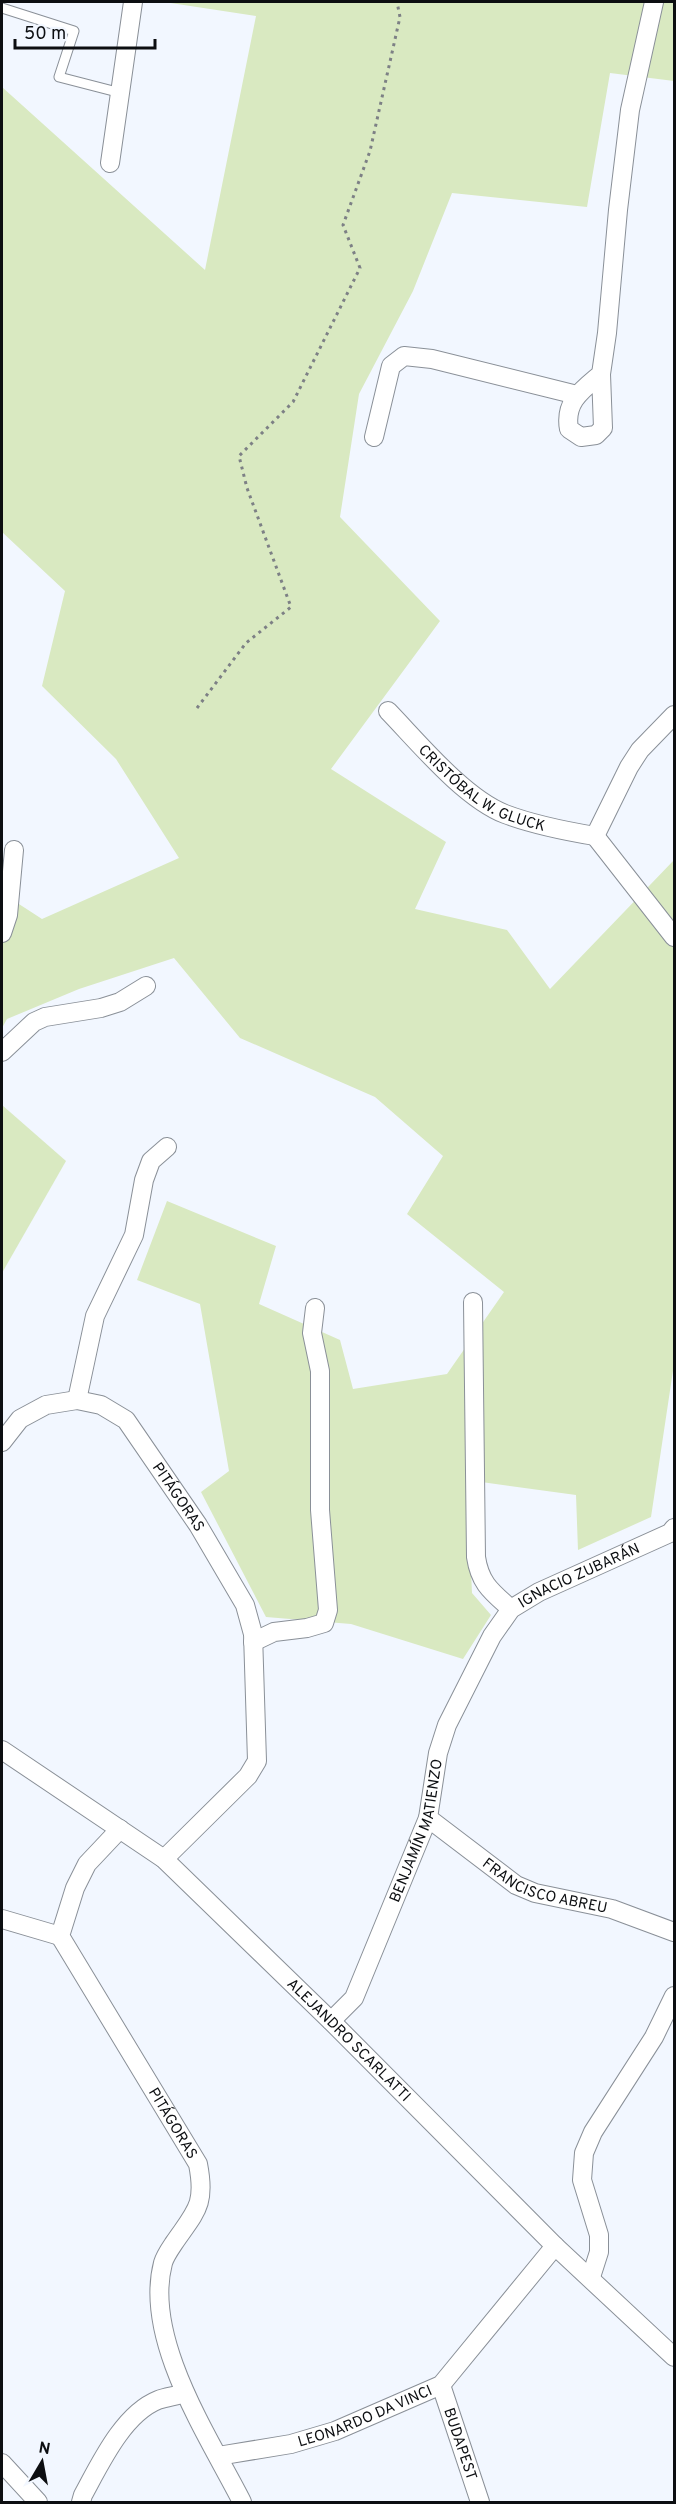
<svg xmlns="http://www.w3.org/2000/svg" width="676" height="2504" viewBox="0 0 676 2504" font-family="Overpass,sans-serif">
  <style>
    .green { fill: #d9e9c1 }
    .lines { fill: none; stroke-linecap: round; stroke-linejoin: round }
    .service-casing { stroke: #8a9098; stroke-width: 11 }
    .minor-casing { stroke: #8a9098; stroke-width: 20 }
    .path { stroke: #7d8085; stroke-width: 3; stroke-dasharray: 3 4.5; stroke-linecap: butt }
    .service { stroke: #fff; stroke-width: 9 }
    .minor { stroke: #fff; stroke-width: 18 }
    .labels { text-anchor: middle; stroke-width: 5; stroke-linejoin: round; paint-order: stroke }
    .street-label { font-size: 15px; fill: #0c0e11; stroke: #f2f7ff }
  </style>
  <rect width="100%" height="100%" fill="#f2f7ff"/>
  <!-- green -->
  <g class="green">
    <path d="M 164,2 L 674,2 L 674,81 L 610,73 L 587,207 L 452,193 L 413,291 L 359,394 L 340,517 L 440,621 L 331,769 L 446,842 L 415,909 L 507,930 L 550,989 L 674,860 L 674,1364 L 651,1517 L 578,1550 L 576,1495 L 467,1480 L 472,1593 L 491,1615 L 463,1659 L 351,1624 L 266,1617 L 201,1492 L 229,1471 L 200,1304 L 137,1280 L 167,1201 L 276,1246 L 259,1304 L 340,1340 L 353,1389 L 447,1374 L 504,1292 L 407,1214 L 443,1156 L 375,1097 L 240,1038 L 174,958 L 79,989 L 7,1019 L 2,1028 L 2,893 L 42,919 L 179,858 L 116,759 L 42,686 L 65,591 L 2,532 L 2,87 L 205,270 L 256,16 Z"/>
    <path d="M 2,1105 L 66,1161 L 2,1273 Z"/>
  </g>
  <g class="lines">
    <!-- service casing -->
    <g class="service-casing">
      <path id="service" d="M 2,8 L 74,31 L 59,77 L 121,93"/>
    </g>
    <!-- minor casing -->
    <g class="minor-casing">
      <g id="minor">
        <path d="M 110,163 L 133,2"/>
        <path d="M 601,374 C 582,390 564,402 569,429 L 581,437 L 596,435 L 603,428 L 601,374 L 607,333 L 618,210 L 630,110 L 654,2"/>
        <path d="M 374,437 L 391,366 L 404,356 L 432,359 L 577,395"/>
        <path id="s1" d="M 388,711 C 419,743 464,798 505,814 C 534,825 565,831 595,836"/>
        <path d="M 595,836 L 629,767 L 640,750 L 674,715"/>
        <path d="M 595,836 L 674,937"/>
        <path d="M 2,933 L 8,915 L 14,850"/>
        <path d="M 2,1052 L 34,1022 L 45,1017 L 101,1008 L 120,1002 L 146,986"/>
        <path d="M 473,1302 L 476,1557 C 480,1584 492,1592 511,1609"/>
        <path d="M 77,1400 L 95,1316 L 134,1235 L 144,1180 L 151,1161 L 167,1147"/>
        <path id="s2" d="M 2,1442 L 20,1419 L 46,1405 L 77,1400 L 101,1405 L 126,1420 L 198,1525 L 245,1605 L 253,1634 L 257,1761 L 248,1776 L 164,1859"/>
        <path d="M 253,1642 L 274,1632 L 307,1628 L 324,1623 L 328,1610 L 320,1510 L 320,1371 L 312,1333 L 315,1308"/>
        <path id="s3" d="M 2,1750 L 164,1859 L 331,2021 L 555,2246 L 674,2357"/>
        <path id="s4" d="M 428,1818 L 516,1885 L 535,1893 L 612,1909 L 674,1932"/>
        <path id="s5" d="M 120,1829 L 87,1864 L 75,1888 L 60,1936 L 198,2164 C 206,2205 196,2211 174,2243 C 170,2249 165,2256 163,2263 C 143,2339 209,2437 242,2502"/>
        <path d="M 2,1919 L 60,1936"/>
        <path id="s6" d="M 331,2021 L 354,1998 L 428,1818 L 438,1753 L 447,1725 L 492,1636 L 511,1609 L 539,1592 L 670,1533 L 674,1528"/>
        <path d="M 591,2277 L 599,2252 L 599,2235 L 582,2180 L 584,2153 L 593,2132 L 654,2037 L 674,1996"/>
        <path id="s7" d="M 441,2385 L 480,2502"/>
        <path id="s8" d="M 218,2456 L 291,2444 L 335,2431 L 441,2385 L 555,2246"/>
        <path d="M 2,2463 L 38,2502"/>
        <path d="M 81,2502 L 83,2495 C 100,2464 123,2414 158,2400 C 166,2397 176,2396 185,2393"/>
      </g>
    </g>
    <!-- path -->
    <path class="path" d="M 197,708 L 246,643 L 291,607 L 247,488 L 239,456 L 293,402 L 360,268 L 343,225 L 370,151 L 400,17 L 397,2"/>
    <!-- service -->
    <use href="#service" class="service"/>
    <!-- minor -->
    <use href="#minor" class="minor"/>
  </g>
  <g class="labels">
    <!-- street labels -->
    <g class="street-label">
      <text dy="5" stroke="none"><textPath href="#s1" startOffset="124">CRISTÓBAL W. GLUCK</textPath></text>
      <text dy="5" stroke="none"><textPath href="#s2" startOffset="237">PITÁGORAS</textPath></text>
      <text dy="5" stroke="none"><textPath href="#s6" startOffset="531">IGNACIO ZUBARÁN</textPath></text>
      <text dy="5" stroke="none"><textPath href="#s6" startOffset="212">BENJAMÍN MATIENZO</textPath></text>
      <text dy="5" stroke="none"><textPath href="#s4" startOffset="138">FRANCISCO ABREU</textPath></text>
      <text dy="5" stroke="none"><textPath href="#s3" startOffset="454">ALEJANDRO SCARLATTI</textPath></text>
      <text dy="5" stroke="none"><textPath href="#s5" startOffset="344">PITÁGORAS</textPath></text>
      <text dy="5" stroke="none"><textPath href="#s8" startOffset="153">LEONARDO DA VINCI</textPath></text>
      <text dy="5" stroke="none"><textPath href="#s7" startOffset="62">BUDAPEST</textPath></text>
    </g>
  </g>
  <!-- border -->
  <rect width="676" height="2504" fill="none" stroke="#0c0e11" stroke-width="6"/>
  <!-- north arrow -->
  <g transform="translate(42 2462) rotate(10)" stroke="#f2f7ff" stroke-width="4.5" paint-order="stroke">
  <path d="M0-4.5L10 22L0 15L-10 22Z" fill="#0c0e11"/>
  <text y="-9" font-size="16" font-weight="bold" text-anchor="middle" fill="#0c0e11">N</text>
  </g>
  <!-- scale -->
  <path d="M15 39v9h140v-9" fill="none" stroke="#0c0e11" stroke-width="3"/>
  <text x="24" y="39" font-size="18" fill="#0c0e11" stroke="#f2f7ff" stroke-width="4.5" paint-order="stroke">50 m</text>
</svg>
